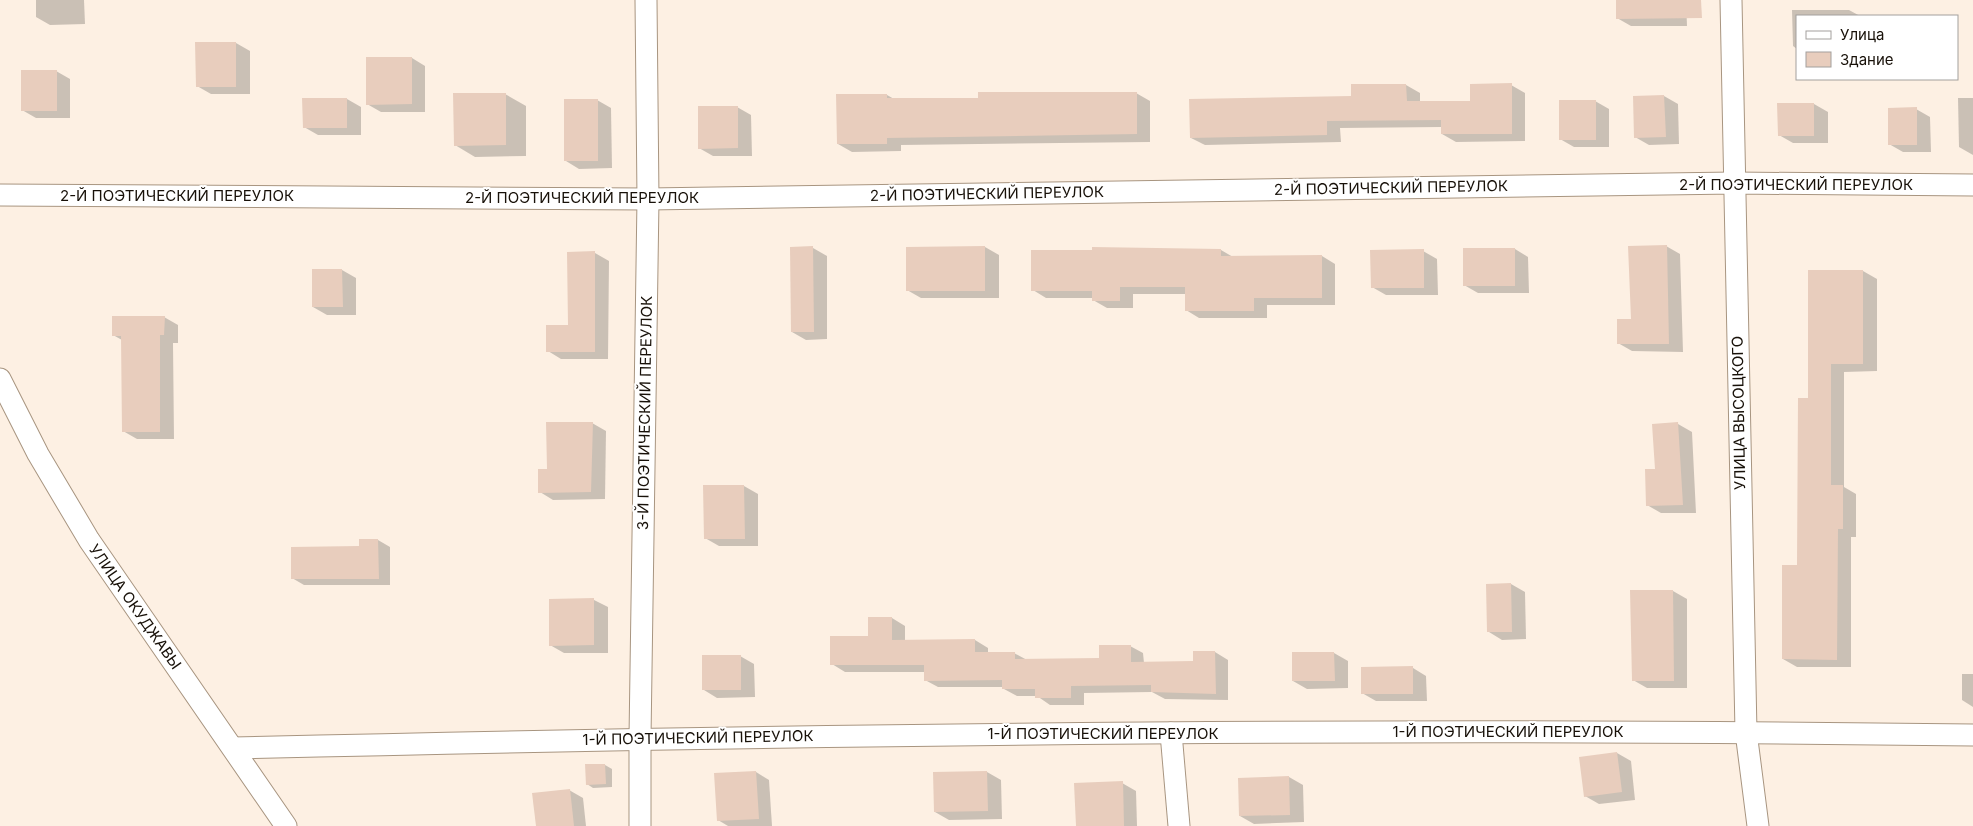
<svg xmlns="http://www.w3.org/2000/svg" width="1973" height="826" viewBox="0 0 1973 826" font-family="Inter,sans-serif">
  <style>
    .shadow { fill: #0003 }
    .building { fill: #e8cdbd }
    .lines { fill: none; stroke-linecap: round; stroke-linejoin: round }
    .street-casing { stroke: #a89580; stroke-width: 23 }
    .street { stroke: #fff; stroke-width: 21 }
    .labels { text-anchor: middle; stroke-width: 4; stroke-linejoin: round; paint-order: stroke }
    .street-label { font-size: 15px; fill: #181109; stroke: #fff }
  </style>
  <rect width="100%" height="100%" fill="#fdf0e3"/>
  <!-- shadow -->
  <g class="shadow">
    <path d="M 36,0 L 84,0 L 85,24 L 50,25 L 36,17 Z"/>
    <path d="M 1617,0 L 1686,0 L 1687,26 L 1631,26 L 1617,18 Z"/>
    <path d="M 1792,10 L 1849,10 L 1860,16 L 1797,16 L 1797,49 L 1793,46 Z"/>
    <path d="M 236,43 L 250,51 L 250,94 L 211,94 L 197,86 L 197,44 Z"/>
    <path d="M 412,58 L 425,66 L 425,112 L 381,112 L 367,104 Z"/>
    <path d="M 56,71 L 70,79 L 70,118 L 36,118 L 22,110 Z"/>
    <path d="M 1406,85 L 1420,93 L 1420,102 L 1471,102 L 1511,85 L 1525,93 L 1525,141 L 1456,142 L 1442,134 L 1442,127 L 1340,128 L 1341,142 L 1205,145 L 1191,138 L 1352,97 L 1352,86 Z"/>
    <path d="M 1136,93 L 1150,101 L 1150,142 L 901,145 L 901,151 L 852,152 L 838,144 L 887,95 L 894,99 L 980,99 Z"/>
    <path d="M 505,94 L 526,106 L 526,156 L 475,157 L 455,145 Z"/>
    <path d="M 1664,96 L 1678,104 L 1679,144 L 1649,145 L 1635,137 Z"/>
    <path d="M 1958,98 L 1973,98 L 1973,155 L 1959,147 Z"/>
    <path d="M 347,99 L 361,107 L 361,135 L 318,135 L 304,127 Z"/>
    <path d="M 597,100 L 611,108 L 612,168 L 579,169 L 566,161 Z"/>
    <path d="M 1595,101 L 1609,109 L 1609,147 L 1574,147 L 1560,139 Z"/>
    <path d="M 1814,104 L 1828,112 L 1828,143 L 1793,143 L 1779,135 Z"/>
    <path d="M 737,107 L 751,115 L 752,156 L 713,156 L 699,148 Z"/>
    <path d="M 1916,109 L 1930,117 L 1931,152 L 1903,152 L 1889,144 Z"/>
    <path d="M 1666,246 L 1680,254 L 1683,352 L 1632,351 L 1618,343 L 1633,320 Z"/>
    <path d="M 985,247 L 999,255 L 999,298 L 921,298 L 907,290 Z"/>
    <path d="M 813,248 L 827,256 L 827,339 L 806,340 L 792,332 Z"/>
    <path d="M 1515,249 L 1528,257 L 1529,293 L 1478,293 L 1464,285 Z"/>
    <path d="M 1221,250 L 1233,257 L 1322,256 L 1335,264 L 1335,305 L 1267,305 L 1267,318 L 1199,318 L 1186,310 L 1186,294 L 1133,294 L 1133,308 L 1107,308 L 1093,300 L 1093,298 L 1046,298 L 1033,290 Z"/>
    <path d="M 1423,251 L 1437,259 L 1438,295 L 1386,295 L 1372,287 Z"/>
    <path d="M 568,253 L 595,253 L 609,261 L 608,359 L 561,359 L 548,351 L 569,326 Z"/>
    <path d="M 342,270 L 356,278 L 356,315 L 327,315 L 313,307 Z"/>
    <path d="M 1863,271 L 1877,279 L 1877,371 L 1844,372 L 1844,487 L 1856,494 L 1856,537 L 1851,537 L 1851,667 L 1797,667 L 1783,659 L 1798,566 L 1810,400 Z"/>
    <path d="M 164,317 L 178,325 L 178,343 L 173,343 L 174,439 L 137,439 L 123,431 L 122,340 L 113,335 Z"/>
    <path d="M 592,423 L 606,431 L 605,499 L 553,500 L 540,492 L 548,471 Z"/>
    <path d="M 1678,424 L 1692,432 L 1696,513 L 1661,513 L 1647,505 L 1656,470 L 1653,426 Z"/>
    <path d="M 744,486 L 758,494 L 758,546 L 719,546 L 705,538 L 705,487 Z"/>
    <path d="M 360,540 L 378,540 L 390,547 L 390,585 L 304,585 L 292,578 L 360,548 Z"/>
    <path d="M 1511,584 L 1525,592 L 1526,639 L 1502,640 L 1489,632 L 1487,585 Z"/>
    <path d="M 1632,591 L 1673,591 L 1687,599 L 1687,688 L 1647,688 L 1633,680 Z"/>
    <path d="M 594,600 L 608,607 L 608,653 L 564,653 L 550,645 Z"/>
    <path d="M 892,618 L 905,626 L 905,641 L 975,640 L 988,648 L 988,653 L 1014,653 L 1027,660 L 1100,660 L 1130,646 L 1143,653 L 1144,663 L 1195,662 L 1195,652 L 1215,652 L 1228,660 L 1228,700 L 1165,699 L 1152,692 L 1084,693 L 1084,705 L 1050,705 L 1037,696 L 1017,696 L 1004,689 L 1004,687 L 938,687 L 925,680 L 925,672 L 845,672 L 832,664 Z"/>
    <path d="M 1293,653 L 1334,653 L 1348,661 L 1348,688 L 1307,689 L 1293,681 Z"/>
    <path d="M 740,656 L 754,664 L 755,697 L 717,698 L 704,690 Z"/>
    <path d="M 1413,668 L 1426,676 L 1427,701 L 1376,701 L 1362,693 Z"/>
    <path d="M 1962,674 L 1973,674 L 1973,707 L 1962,700 Z"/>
    <path d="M 1617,753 L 1631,761 L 1635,800 L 1599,804 L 1585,796 Z"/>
    <path d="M 605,765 L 612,769 L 612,787 L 593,788 L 587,784 Z"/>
    <path d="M 756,772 L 769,780 L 772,826 L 728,826 L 718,820 Z"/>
    <path d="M 987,772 L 1001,780 L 1002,819 L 949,820 L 935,812 Z"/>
    <path d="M 1289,777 L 1303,785 L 1304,822 L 1254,824 L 1240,816 Z"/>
    <path d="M 1122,783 L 1136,791 L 1137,826 L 1077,826 Z"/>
    <path d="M 569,790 L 583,798 L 586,826 L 537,826 Z"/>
  </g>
  <!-- building -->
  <g class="building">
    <path d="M 1616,0 L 1701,0 L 1702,18 L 1616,19 Z"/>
    <path d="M 195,42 L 236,42 L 236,87 L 196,87 Z"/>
    <path d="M 366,57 L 412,57 L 412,104 L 366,105 Z"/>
    <rect x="21" y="70" width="36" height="41"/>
    <path d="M 1512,83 L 1512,134 L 1441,134 L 1441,120 L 1327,121 L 1327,135 L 1190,138 L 1189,99 L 1351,96 L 1351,84 L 1406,84 L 1407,101 L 1470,101 L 1470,84 Z"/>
    <path d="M 978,92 L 1137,92 L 1137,134 L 887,138 L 887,144 L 837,144 L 836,94 L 887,94 L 887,98 L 978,98 Z"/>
    <path d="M 453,93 L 506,93 L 506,145 L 454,146 Z"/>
    <path d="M 1664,95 L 1666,137 L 1634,138 L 1633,96 Z"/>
    <path d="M 302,98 L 347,98 L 347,128 L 303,128 Z"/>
    <rect x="564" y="99" width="34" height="62"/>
    <rect x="1559" y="100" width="37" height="40"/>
    <path d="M 1777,103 L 1814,103 L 1814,136 L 1778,136 Z"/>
    <path d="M 698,106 L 738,106 L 738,148 L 698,149 Z"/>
    <path d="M 1917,107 L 1917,145 L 1888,145 L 1888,108 Z"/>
    <path d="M 1667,245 L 1669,344 L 1617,344 L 1617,319 L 1631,319 L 1628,246 Z"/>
    <path d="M 813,246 L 814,332 L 791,332 L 790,247 Z"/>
    <path d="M 985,246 L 985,291 L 906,291 L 906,247 Z"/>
    <path d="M 1092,247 L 1221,249 L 1221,256 L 1322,255 L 1322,298 L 1254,298 L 1254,311 L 1185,311 L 1185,287 L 1120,287 L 1120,301 L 1092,301 L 1092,291 L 1031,291 L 1031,250 L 1092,250 Z"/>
    <rect x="1463" y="248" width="52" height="38"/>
    <path d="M 1424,249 L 1424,288 L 1371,288 L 1370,250 Z"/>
    <path d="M 595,251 L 595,352 L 546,352 L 546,325 L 568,325 L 567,252 Z"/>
    <path d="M 312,269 L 342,269 L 343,307 L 312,307 Z"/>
    <path d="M 1808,270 L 1863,270 L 1863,364 L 1831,364 L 1831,485 L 1843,485 L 1843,529 L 1838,529 L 1837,660 L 1782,659 L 1782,565 L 1797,565 L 1798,398 L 1808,398 Z"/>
    <path d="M 112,316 L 165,316 L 164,335 L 160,335 L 160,432 L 122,432 L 121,336 L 112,336 Z"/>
    <path d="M 546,422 L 593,422 L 591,492 L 538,493 L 538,469 L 547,469 Z"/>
    <path d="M 1678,422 L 1683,505 L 1646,506 L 1645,469 L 1655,469 L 1652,424 Z"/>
    <path d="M 703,485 L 744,485 L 745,539 L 704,539 Z"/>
    <path d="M 359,539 L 378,539 L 379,579 L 291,579 L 291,547 L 359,546 Z"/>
    <path d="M 1511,583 L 1512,632 L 1487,632 L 1486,584 Z"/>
    <path d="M 1630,590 L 1673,590 L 1674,681 L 1632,681 Z"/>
    <path d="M 594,598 L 594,645 L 549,646 L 549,599 Z"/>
    <path d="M 868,617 L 892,617 L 892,640 L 975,639 L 975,652 L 1015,652 L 1015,659 L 1099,658 L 1099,645 L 1131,645 L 1131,662 L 1193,661 L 1193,651 L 1215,651 L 1216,694 L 1151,692 L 1151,685 L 1071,686 L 1071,698 L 1035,698 L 1035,689 L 1002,689 L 1002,680 L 924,681 L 924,665 L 830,665 L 830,636 L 868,636 Z"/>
    <path d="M 1292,652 L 1334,652 L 1335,681 L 1292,681 Z"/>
    <rect x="702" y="655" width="39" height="35"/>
    <path d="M 1413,666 L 1413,694 L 1361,694 L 1361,667 Z"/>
    <path d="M 1617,752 L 1622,792 L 1584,797 L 1579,757 Z"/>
    <path d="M 585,764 L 605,764 L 606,784 L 586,785 Z"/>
    <path d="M 756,771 L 759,819 L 717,821 L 714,773 Z"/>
    <path d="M 987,771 L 988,811 L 934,812 L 933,772 Z"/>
    <path d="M 1289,776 L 1290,815 L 1239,816 L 1238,778 Z"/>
    <path d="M 1123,781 L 1124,826 L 1076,826 L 1074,783 Z"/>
    <path d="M 570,789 L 574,826 L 536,826 L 532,793 Z"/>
  </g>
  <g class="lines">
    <!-- street casing -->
    <g class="street-casing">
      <g id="street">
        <path d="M 1731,0 L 1746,732 L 1758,826"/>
        <path d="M 0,195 L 648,199 L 1734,183 L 1973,185"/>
        <path d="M 0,379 L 38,454 L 89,540 L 286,826"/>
        <path d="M 1171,733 L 1179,826"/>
        <path d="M 233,748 C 813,734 1393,727 1973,735"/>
        <path d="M 640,826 L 640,738 L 648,199 L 646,0"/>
      </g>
    </g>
    <!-- street -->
    <use href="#street" class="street"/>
  </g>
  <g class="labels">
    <!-- street labels -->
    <g class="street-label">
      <text x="1796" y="190">2-Й ПОЭТИЧЕСКИЙ ПЕРЕУЛОК</text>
      <text transform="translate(1391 188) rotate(-1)" y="5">2-Й ПОЭТИЧЕСКИЙ ПЕРЕУЛОК</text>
      <text transform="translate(987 194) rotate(-1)" y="5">2-Й ПОЭТИЧЕСКИЙ ПЕРЕУЛОК</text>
      <text x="177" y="201">2-Й ПОЭТИЧЕСКИЙ ПЕРЕУЛОК</text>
      <text x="582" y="203">2-Й ПОЭТИЧЕСКИЙ ПЕРЕУЛОК</text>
      <text transform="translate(645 413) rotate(-89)" y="5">3-Й ПОЭТИЧЕСКИЙ ПЕРЕУЛОК</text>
      <text transform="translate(1739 413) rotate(-91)" y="5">УЛИЦА ВЫСОЦКОГО</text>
      <text transform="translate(135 607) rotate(55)" y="5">УЛИЦА ОКУДЖАВЫ</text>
      <text x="1508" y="737">1-Й ПОЭТИЧЕСКИЙ ПЕРЕУЛОК</text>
      <text x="1103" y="739">1-Й ПОЭТИЧЕСКИЙ ПЕРЕУЛОК</text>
      <text transform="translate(698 738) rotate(-1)" y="5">1-Й ПОЭТИЧЕСКИЙ ПЕРЕУЛОК</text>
    </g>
  </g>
  <!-- legend -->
  <rect x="1796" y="15" width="162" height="65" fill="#ffffff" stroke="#a3a09d"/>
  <rect x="1806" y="31" width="25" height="8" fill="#ffffff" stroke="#a3a09d"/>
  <text x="1840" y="40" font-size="15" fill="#181109">Улица</text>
  <rect x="1806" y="52" width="25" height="15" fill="#e8cdbd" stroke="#a3a09d"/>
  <text x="1840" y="65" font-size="15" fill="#181109">Здание</text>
</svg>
